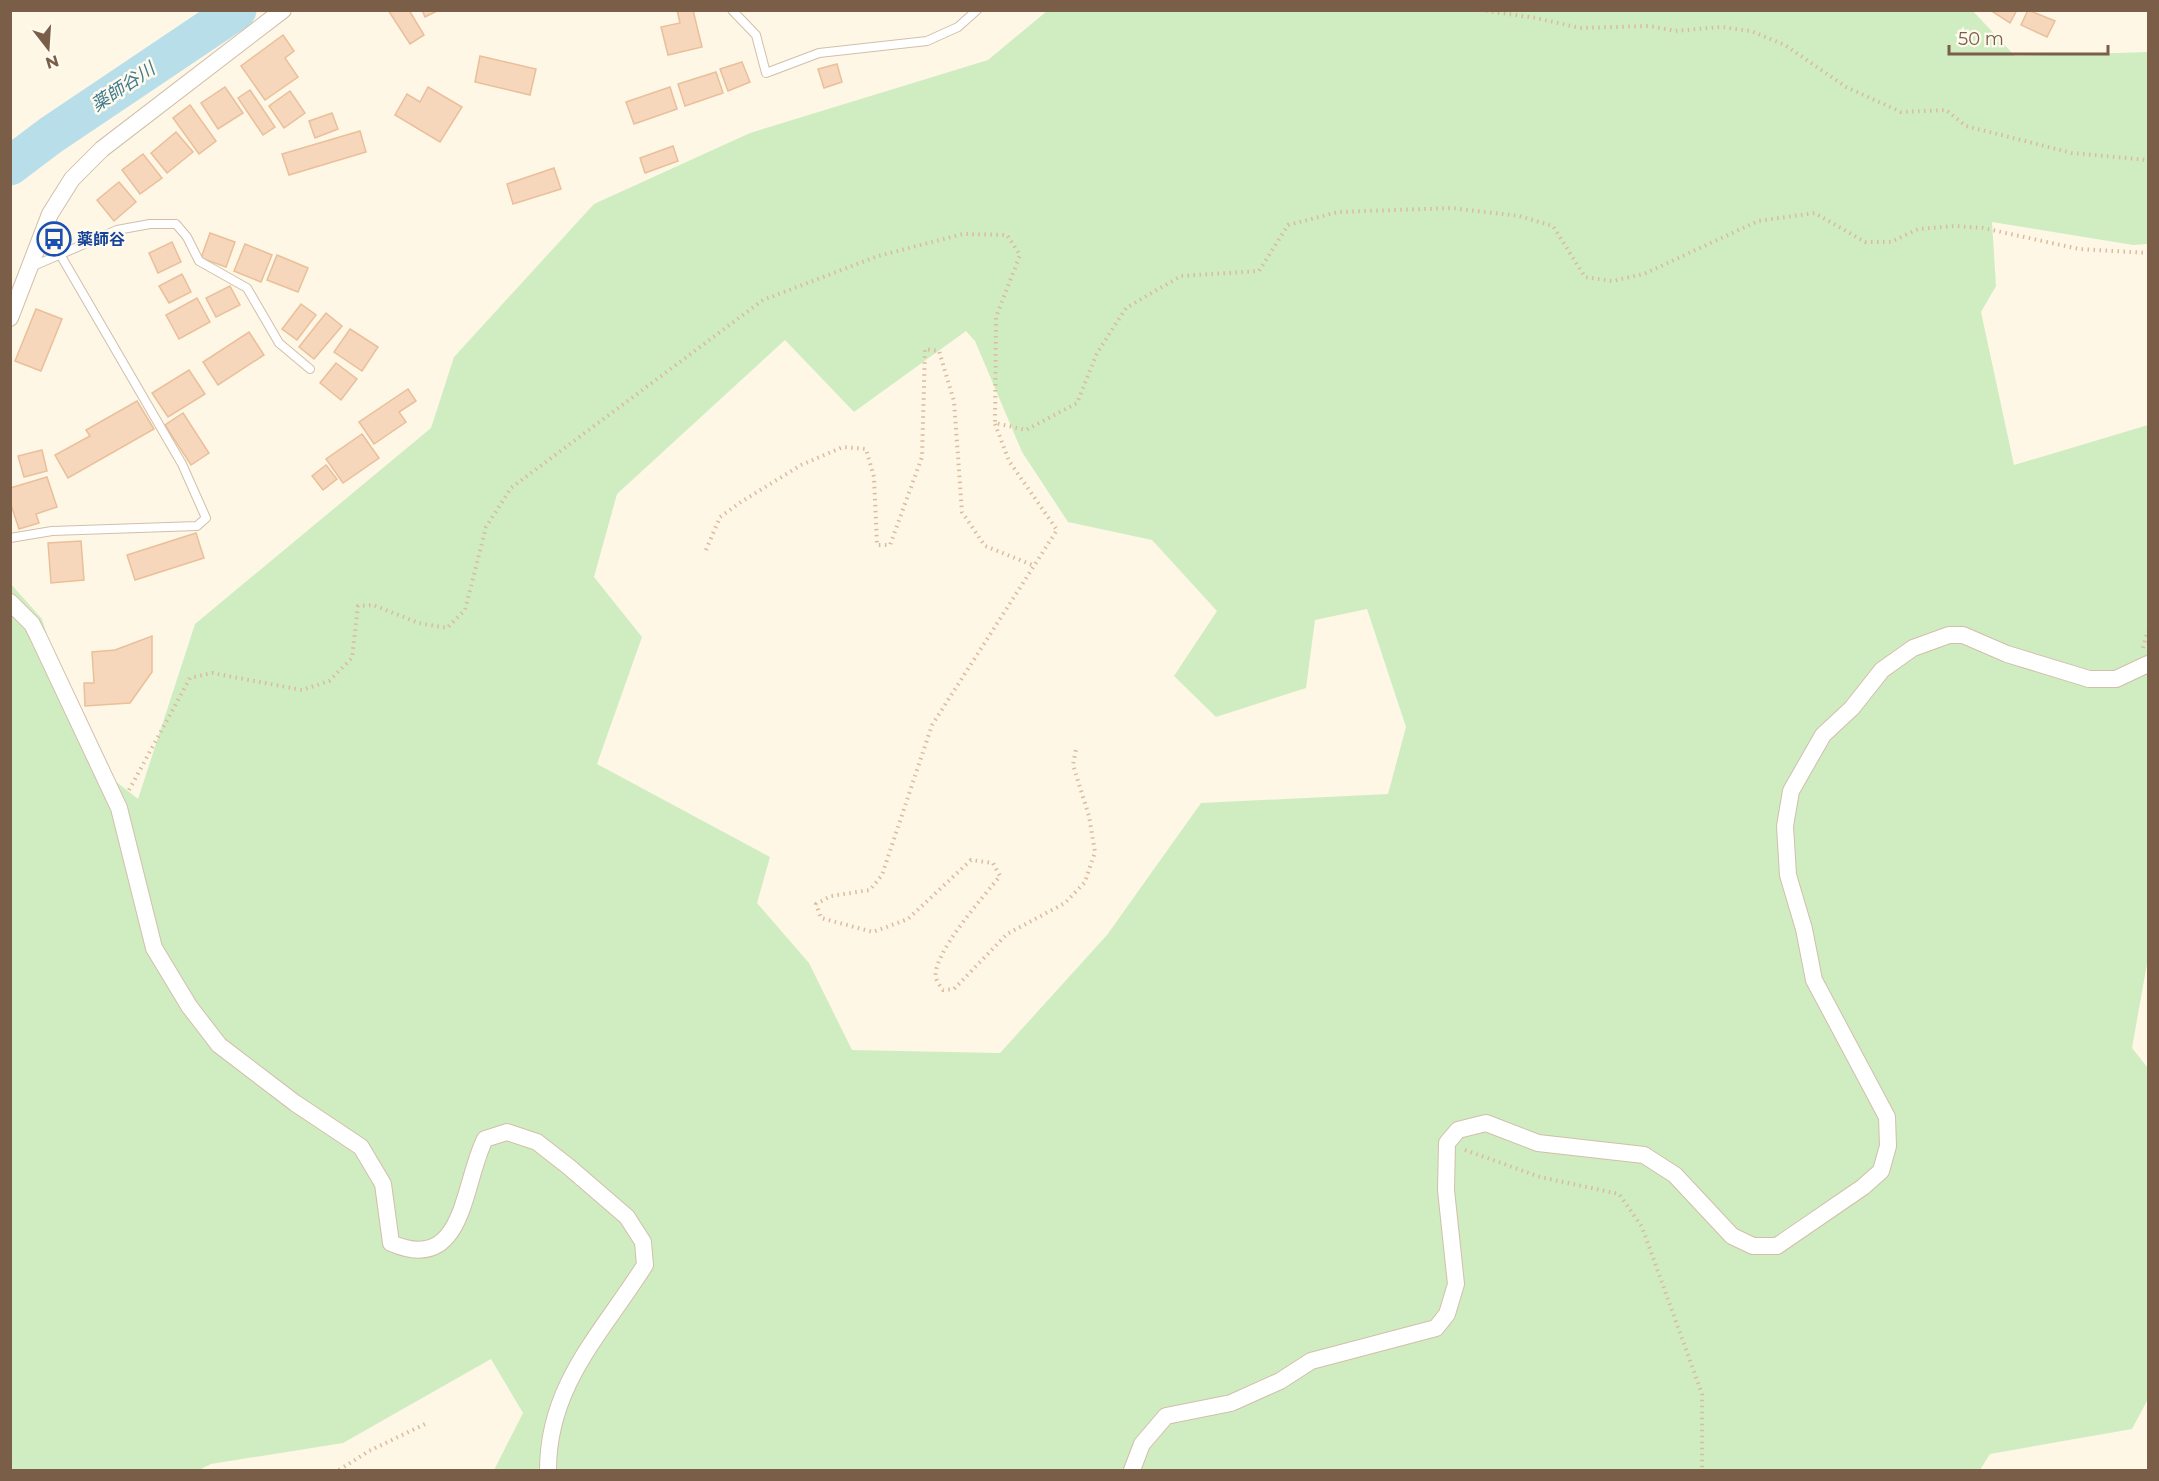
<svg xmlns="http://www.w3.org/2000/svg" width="2159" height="1481" viewBox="0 0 2159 1481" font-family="Montserrat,'Noto Sans JP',sans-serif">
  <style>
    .green { fill: #d0edc2; fill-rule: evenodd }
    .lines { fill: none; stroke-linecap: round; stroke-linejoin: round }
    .river { stroke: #b8deea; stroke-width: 39 }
    .building { fill: #f6d7bb; stroke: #eabf9a; stroke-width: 1.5 }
    .lane-casing { stroke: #d1bfaa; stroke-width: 10 }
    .street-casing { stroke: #d1bfaa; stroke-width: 18 }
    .path { stroke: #dbbb9d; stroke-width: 4; stroke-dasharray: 1.5 4.5; stroke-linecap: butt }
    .lane { stroke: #fff; stroke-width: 8 }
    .street { stroke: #fff; stroke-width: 16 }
    .labels { text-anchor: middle; stroke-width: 5; stroke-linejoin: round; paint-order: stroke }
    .transit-label { font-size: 16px; font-weight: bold; fill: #164399; stroke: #fffaee; text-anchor: start }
    .water-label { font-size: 18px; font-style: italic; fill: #3f7b8f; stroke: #fffaee }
  </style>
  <rect width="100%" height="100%" fill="#fef7e6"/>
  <!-- green -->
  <path class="green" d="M 1972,10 L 2015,56 L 2148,52 L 2148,244 L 2133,245 L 1992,222 L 1996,286 L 1981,312 L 2014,465 L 2148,425 L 2148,958 L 2132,1048 L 2148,1068 L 2148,1399 L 2132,1429 L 1990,1454 L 1980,1470 L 494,1470 L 523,1413 L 491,1359 L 343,1443 L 211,1464 L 199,1470 L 11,1470 L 10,583 L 42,619 L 85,757 L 138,799 L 195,624 L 431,428 L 454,357 L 594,204 L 750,133 L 988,60 L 1047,11 ZM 966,331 L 975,341 L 1022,452 L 1068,522 L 1152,540 L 1217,611 L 1174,676 L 1216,717 L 1306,688 L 1315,620 L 1367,609 L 1406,727 L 1388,794 L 1201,803 L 1107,935 L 1000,1053 L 852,1050 L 809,963 L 757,903 L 770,857 L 597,764 L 642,637 L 594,577 L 617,494 L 785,340 L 854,412 Z"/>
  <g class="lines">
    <!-- river -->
    <path class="river" d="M 10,166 L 51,135 L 237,10"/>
  </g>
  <!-- building -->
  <g class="building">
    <path d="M 388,10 L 409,10 L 424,35 L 410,44 Z"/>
    <path d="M 422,10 L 439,10 L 425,17 Z"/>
    <path d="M 677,10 L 693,10 L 702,47 L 668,55 L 661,27 L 680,23 Z"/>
    <path d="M 1990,10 L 2017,10 L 2010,23 Z"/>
    <path d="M 2028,10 L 2055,21 L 2047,37 L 2021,25 Z"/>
    <path d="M 283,35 L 294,51 L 285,58 L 298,77 L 265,100 L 241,66 Z"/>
    <path d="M 480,56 L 536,69 L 530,95 L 475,82 Z"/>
    <path d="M 742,62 L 750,82 L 728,91 L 720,69 Z"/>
    <path d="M 837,64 L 842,82 L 824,88 L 818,69 Z"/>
    <path d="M 716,72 L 723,93 L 685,106 L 678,84 Z"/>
    <path d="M 225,87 L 243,113 L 218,129 L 201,103 Z"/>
    <path d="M 428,87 L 462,107 L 440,142 L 395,115 L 407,94 L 420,102 Z"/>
    <path d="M 670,87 L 677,109 L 634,124 L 626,102 Z"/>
    <path d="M 250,90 L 275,127 L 263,135 L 238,98 Z"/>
    <path d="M 290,91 L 305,113 L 284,128 L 269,106 Z"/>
    <path d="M 190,105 L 216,141 L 199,154 L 173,118 Z"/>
    <path d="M 332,113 L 338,129 L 315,138 L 309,121 Z"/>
    <path d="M 360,131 L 366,152 L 289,175 L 282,154 Z"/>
    <path d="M 176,132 L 193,152 L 167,173 L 151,153 Z"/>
    <path d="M 673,146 L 678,161 L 645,173 L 640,158 Z"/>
    <path d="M 143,154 L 162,178 L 140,194 L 122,170 Z"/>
    <path d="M 554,168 L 561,189 L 513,204 L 507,184 Z"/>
    <path d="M 119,182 L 136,202 L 114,221 L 97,200 Z"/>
    <path d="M 210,233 L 235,242 L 226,267 L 201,258 Z"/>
    <path d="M 172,242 L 181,262 L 158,273 L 149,253 Z"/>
    <path d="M 245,244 L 272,255 L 261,282 L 234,271 Z"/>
    <path d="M 277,255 L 308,268 L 298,292 L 267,280 Z"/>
    <path d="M 182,274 L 191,292 L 169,303 L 159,286 Z"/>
    <path d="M 230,286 L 240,305 L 216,317 L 206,298 Z"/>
    <path d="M 197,298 L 210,322 L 179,339 L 166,315 Z"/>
    <path d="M 301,304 L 316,315 L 297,340 L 282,329 Z"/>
    <path d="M 36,309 L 62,319 L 41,371 L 15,361 Z"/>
    <path d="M 326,313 L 342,326 L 314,359 L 299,347 Z"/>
    <path d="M 350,329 L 378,347 L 362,371 L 334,352 Z"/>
    <path d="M 249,332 L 264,355 L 218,385 L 203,362 Z"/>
    <path d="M 336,363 L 357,379 L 341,400 L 320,383 Z"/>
    <path d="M 189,370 L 205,394 L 168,417 L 152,393 Z"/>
    <path d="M 408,389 L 416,401 L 399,412 L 406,422 L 374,444 L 359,422 Z"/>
    <path d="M 137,401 L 154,429 L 68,478 L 55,455 L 90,436 L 86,430 Z"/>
    <path d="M 183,413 L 209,453 L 191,465 L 165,425 Z"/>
    <path d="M 362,434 L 379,458 L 343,483 L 326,459 Z"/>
    <path d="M 42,450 L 47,471 L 24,477 L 18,456 Z"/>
    <path d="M 326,465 L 337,479 L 323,490 L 312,476 Z"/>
    <path d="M 47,477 L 57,507 L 36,514 L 39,523 L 19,529 L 10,502 L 10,488 Z"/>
    <path d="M 196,533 L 204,558 L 135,580 L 127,555 Z"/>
    <path d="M 81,541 L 84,580 L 51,583 L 48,543 Z"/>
    <path d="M 152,636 L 152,672 L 130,703 L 85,706 L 84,683 L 94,683 L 92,652 L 115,650 Z"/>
  </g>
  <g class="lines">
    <!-- lane casing -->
    <g class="lane-casing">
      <g id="lane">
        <path d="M 732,10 L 756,35 L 766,73 L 819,53 L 927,41 L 958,27 L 977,10"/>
        <path d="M 31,267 L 117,230 L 150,224 L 176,224 L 187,237 L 199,261 L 247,288 L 279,343 L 310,369"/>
        <path d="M 10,538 L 52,531 L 197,526 L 206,518 L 182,464 L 61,256"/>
      </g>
    </g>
    <!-- street casing -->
    <g class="street-casing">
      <g id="street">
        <path d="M 10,318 L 50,214 L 72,179 L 102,149 L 283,10"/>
        <path d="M 10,602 L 32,624 L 38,636 L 119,808 L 154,948 L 189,1006 L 219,1045 L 295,1103 L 361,1147 L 383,1184 L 391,1243 C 465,1275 462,1185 485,1139 L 507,1132 L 537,1142 L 569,1167 L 627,1217 L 643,1242 L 645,1265 C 602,1333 548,1385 548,1470"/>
        <path d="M 1132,1470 L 1142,1444 L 1166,1416 L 1231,1403 L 1280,1381 L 1311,1361 L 1436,1328 L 1447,1314 L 1456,1284 L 1446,1190 L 1447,1143 L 1458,1130 L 1486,1123 L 1538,1143 L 1644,1155 L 1675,1175 L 1732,1236 L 1753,1246 L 1777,1246 L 1863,1187 L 1881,1171 L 1888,1146 L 1887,1117 L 1814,980 L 1804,929 L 1788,875 L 1785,826 L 1791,791 L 1823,735 L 1852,708 L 1882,670 L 1913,648 L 1949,635 L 1963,635 L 2007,654 L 2089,679 L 2116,679 L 2148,664"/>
      </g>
    </g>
    <!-- path -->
    <g class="path">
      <path d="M 1480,10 L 1536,18 L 1580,28 L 1650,26 L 1675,31 L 1721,27 L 1751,31 L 1785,45 L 1846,87 L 1901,112 L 1946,110 L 1966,126 L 2072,153 L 2148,160"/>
      <path d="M 995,424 L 1009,461 L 1057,530 L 932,725 L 882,875 L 870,890 L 831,896 L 816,904 L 821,918 L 873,932 L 908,919 L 971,860 L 993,863 L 1000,876 C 985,895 931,955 936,978 C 937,982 941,987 943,990 L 954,989 L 1007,934 L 1065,903 L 1085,882 L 1095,852 L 1089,816 L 1073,765 L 1076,749"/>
      <path d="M 706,550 L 720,517 L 741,502 L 801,465 L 843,447 L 866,449 L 874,477 L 877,545 L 890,545 L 922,457 L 925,349 L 939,351 L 954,401 L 962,512 L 985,546 L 1035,566"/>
      <path d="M 2143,648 L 2148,630"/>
      <path d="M 129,790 L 190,678 L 212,673 L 302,690 L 329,681 L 352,658 L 358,606 L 373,605 L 419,623 L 447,628 L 465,610 L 486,527 L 511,488 L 763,300 L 878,256 L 963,234 L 1007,235 L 1020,255 L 996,317 L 995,423 L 1026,430 L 1077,403 L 1097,353 L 1126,308 L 1181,276 L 1259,271 L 1288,225 L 1338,212 L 1452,208 L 1519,216 L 1553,226 L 1585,277 L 1612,281 L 1644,274 L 1758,221 L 1815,213 L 1865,242 L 1891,242 L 1918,229 L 1955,226 L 1983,228 L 2079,249 L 2148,253"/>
      <path d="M 1465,1150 L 1540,1177 L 1619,1194 L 1642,1227 L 1702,1394 L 1702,1470"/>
      <path d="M 339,1470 L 369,1451 L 425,1424"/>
    </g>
    <!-- lane -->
    <use href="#lane" class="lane"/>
    <!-- street -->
    <use href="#street" class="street"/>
  </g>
  <!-- icons -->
  <defs>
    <g id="bus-ring" transform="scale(1.725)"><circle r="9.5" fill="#fffaee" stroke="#1a4fb4" stroke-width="1.5"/><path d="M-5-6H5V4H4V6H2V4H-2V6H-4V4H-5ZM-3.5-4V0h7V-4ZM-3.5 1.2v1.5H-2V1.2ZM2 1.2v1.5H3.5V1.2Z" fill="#1a4fb4"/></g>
  </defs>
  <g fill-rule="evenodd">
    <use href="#bus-ring" x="54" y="239"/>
  </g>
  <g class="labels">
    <!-- transit labels -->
    <g class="transit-label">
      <text x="77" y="245">薬師谷</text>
    </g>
    <!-- water labels -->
    <g class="water-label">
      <text transform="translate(123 87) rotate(-34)" y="6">薬師谷川</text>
    </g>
  </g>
  <!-- border -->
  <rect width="2159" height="1481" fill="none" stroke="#7a5e48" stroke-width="24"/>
  <!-- north arrow -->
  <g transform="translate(48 48) rotate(163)" stroke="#fffaee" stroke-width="4.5" paint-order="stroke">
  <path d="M0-4.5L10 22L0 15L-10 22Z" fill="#7a5e48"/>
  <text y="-9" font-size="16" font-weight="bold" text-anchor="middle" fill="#7a5e48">N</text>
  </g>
  <!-- scale -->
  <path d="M1949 45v9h159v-9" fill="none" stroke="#7a5e48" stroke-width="3"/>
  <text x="1958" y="45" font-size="18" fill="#7a5e48" stroke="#fffaee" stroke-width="4.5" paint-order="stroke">50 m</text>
</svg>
